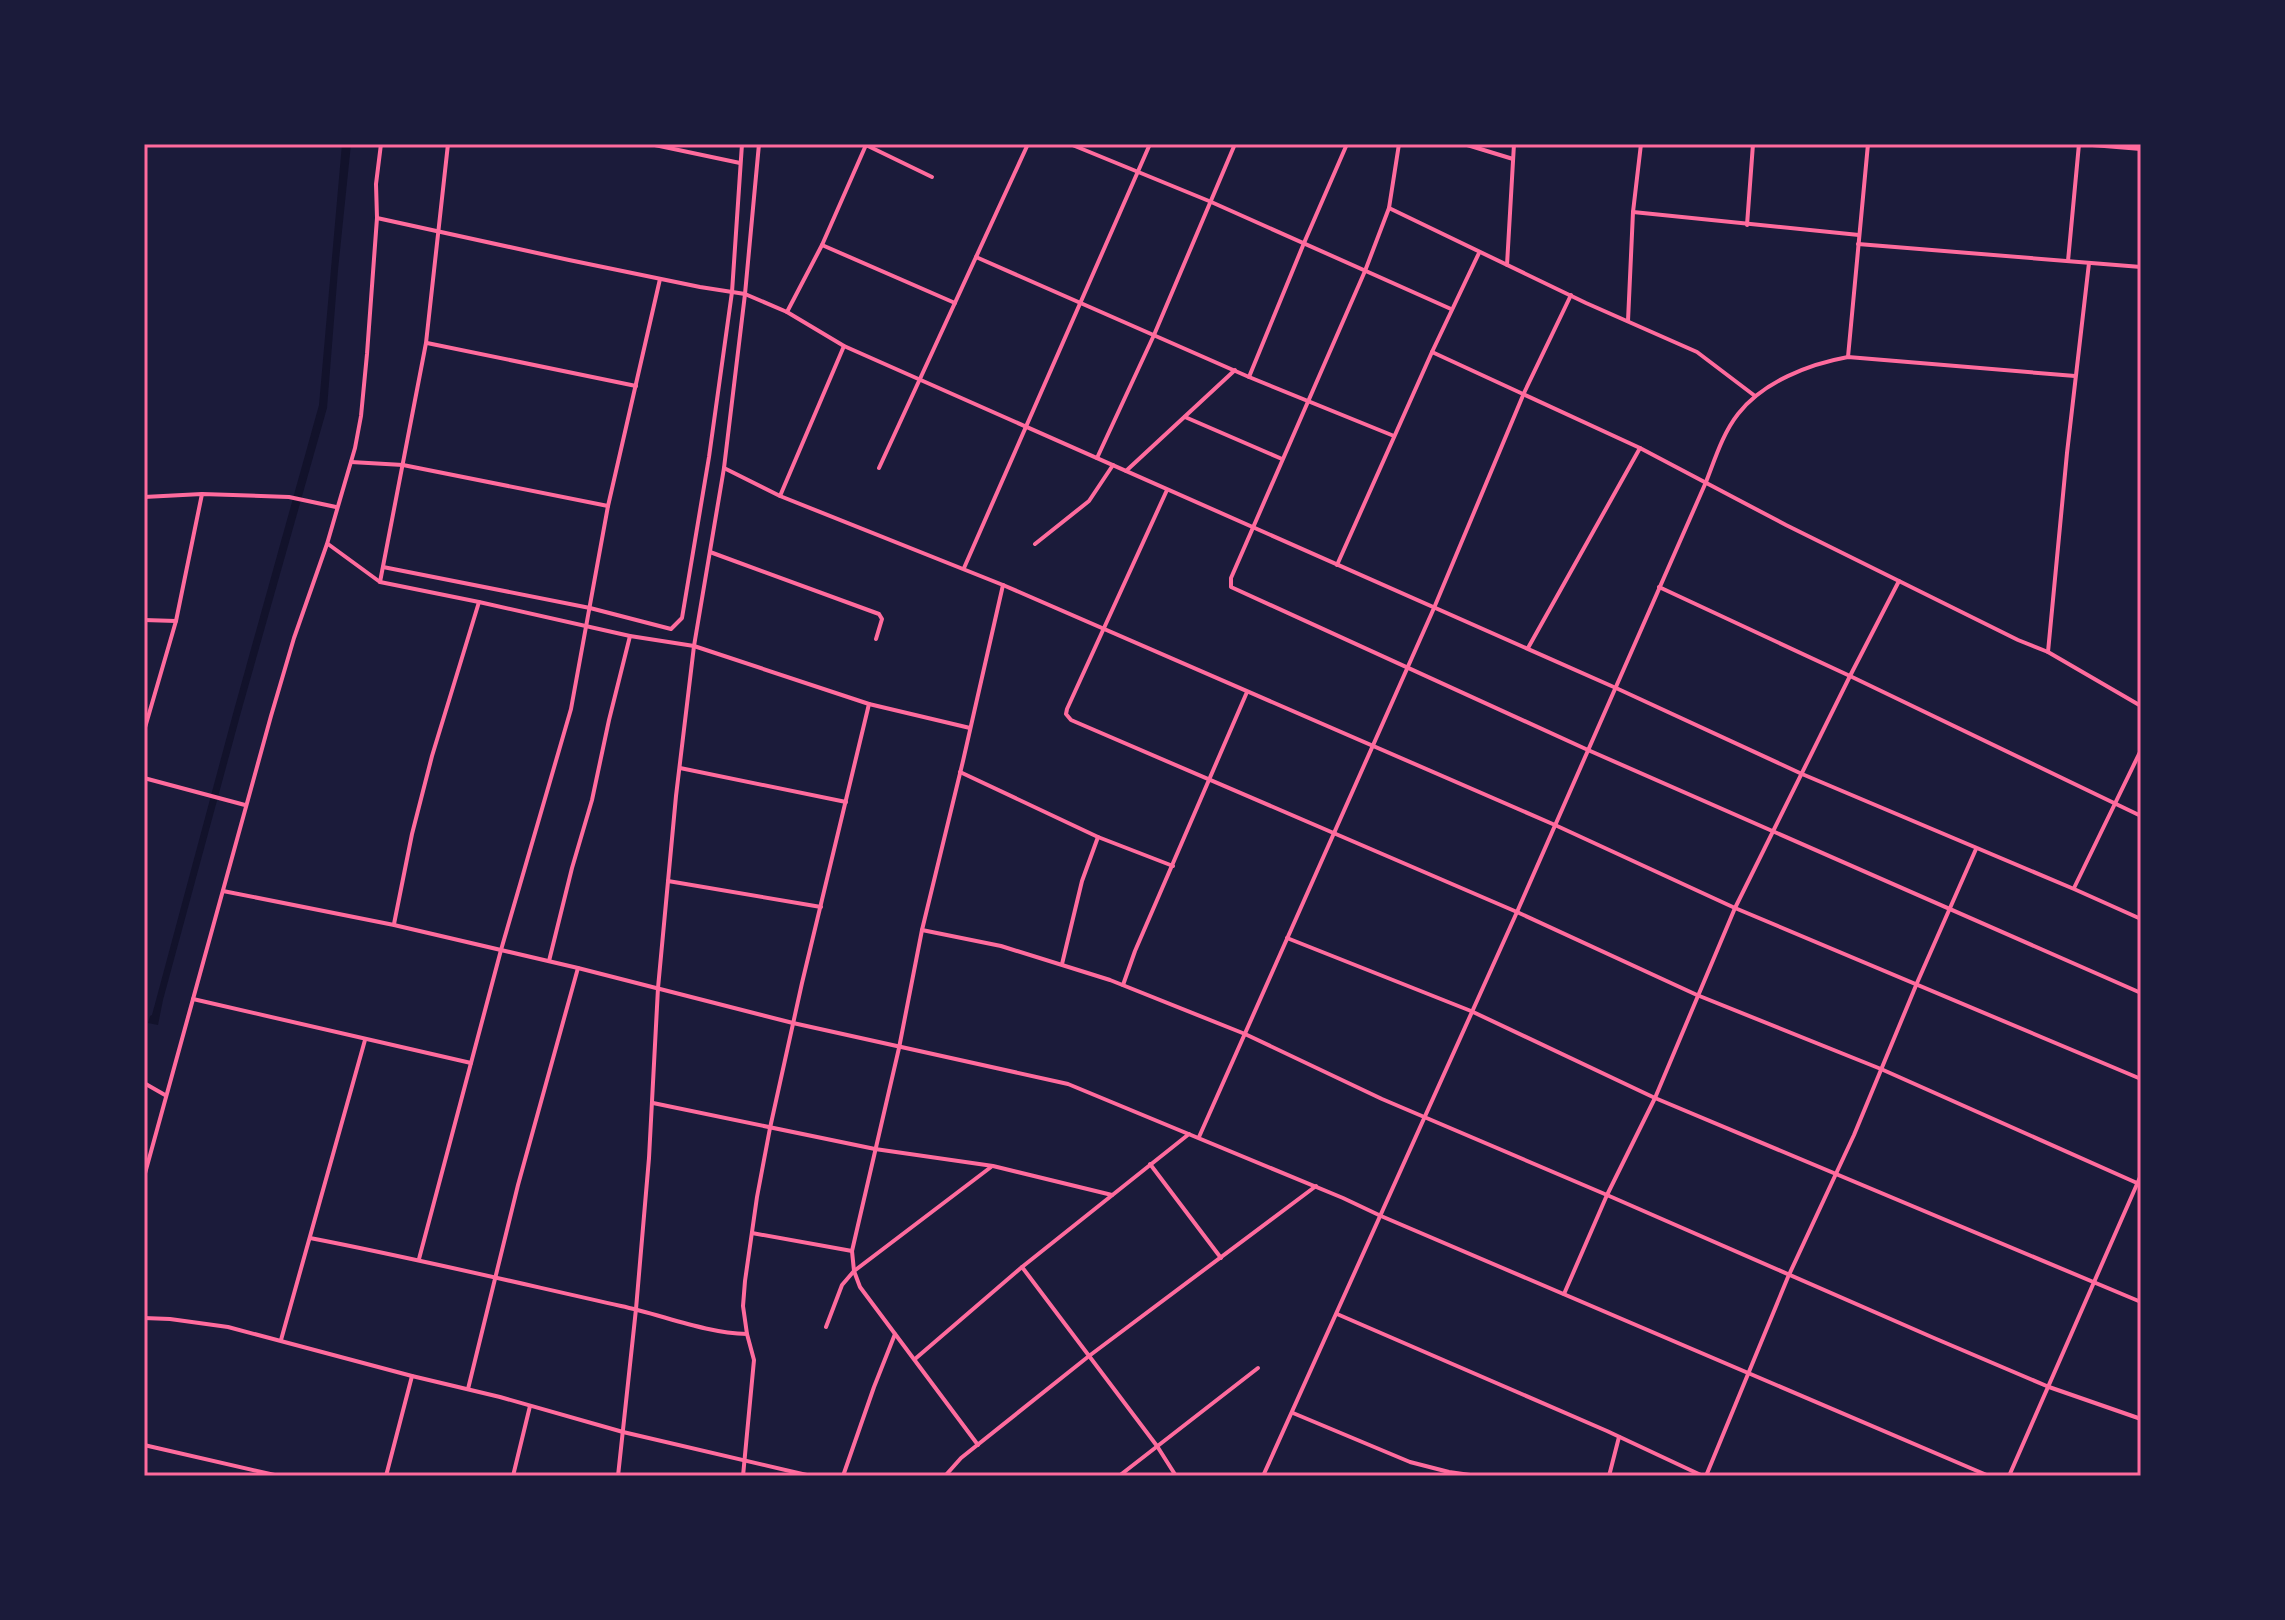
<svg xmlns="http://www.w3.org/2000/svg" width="2285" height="1620" viewBox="0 0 2285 1620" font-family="'Asap Condensed',sans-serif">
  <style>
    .water { fill: #12122b }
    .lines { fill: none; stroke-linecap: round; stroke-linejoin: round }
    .minor { stroke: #ff6b9d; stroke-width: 4 }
    .neatline { fill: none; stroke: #ff6b9d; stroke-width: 3 }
  </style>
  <rect width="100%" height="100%" fill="#1b1b3a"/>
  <!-- water -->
  <path class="water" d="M 342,144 L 351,144 L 338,270 L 327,408 L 241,712 L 163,1000 L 158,1025 L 148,1023 L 150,1016 L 152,1015 L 234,710 L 319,405 Z"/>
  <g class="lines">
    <!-- minor -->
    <g class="minor">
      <path d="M 650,144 L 740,163"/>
      <path d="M 1070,144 L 1209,201 L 1451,309"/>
      <path d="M 1399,144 L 1389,208 L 1365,271 L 1231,578 L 1231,587 L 1588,750 L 2141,993"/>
      <path d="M 1464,144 L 1513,159"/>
      <path d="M 2080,144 L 2141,149"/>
      <path d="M 866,145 L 932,177"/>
      <path d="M 1389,208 L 1586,303 L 1697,352 L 1755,396"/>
      <path d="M 1633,212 L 1859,235"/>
      <path d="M 377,218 L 569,260 L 700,287 L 745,294 L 787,312 L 844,346 L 1616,688 L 1802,774 L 2074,889 L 2141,919"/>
      <path d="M 1747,225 L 1753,144"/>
      <path d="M 1858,244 L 2141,267"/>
      <path d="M 822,245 L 955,303"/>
      <path d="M 976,257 L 1249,377 L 1394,436"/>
      <path d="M 2068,261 L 2079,144"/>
      <path d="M 1507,265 L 1514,144"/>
      <path d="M 787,312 L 822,245 L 866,145"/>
      <path d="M 1628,321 L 1633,212 L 1641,144"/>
      <path d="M 427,343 L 636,386"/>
      <path d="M 1432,352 L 1640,448 L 1786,525 L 2018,640 L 2048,652 L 2141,706"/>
      <path d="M 1848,357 L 1868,144"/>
      <path d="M 1249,377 L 1304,243 L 1347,144"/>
      <path d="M 1185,417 L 1282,459"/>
      <path d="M 1097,458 L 1154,335 L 1235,144"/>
      <path d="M 351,462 L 403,465 L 608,506"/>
      <path d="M 724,468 L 780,496 L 1003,585 L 1555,825 L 1735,908 L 2141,1079"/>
      <path d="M 879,468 L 1028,144"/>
      <path d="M 1126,471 L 1235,370"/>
      <path d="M 1167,490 L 1067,709 L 1066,714 L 1071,720 L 1517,912 L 1697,995 L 1881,1069 L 2137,1183"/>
      <path d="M 780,496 L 844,346"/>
      <path d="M 144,497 L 202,494 L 289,497 L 336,507"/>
      <path d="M 328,544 L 380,582 L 479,602 L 630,636 L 694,646 L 869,704 L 970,728"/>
      <path d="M 1035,544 L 1089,501 L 1113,465"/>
      <path d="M 710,552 L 879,614 L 882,619 L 876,639"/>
      <path d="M 1337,565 L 1432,352 L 1479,253"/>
      <path d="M 383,567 L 590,608 L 671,629 L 682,618 L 709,457 L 732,292 L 742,144"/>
      <path d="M 964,568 L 1150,144"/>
      <path d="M 380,582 L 426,343 L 448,144"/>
      <path d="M 1659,587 L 1850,676 L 2141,816"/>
      <path d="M 144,620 L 176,621"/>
      <path d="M 1528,648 L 1640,448"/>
      <path d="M 2048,652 L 2067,453 L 2089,263"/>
      <path d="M 144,731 L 176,621 L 202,494"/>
      <path d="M 680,768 L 846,802"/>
      <path d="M 960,772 L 1098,837 L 1173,866"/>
      <path d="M 144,778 L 245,805"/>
      <path d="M 668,881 L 821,907"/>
      <path d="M 2074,888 L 2141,750"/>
      <path d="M 223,891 L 394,925 L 578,968 L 793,1023 L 1068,1084 L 1343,1198 L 1381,1216 L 1989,1476"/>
      <path d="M 394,924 L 412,834 L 432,756 L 479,602"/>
      <path d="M 922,930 L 1001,946 L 1110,980 L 1245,1034 L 1382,1099 L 1607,1195 L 1934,1338 L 2049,1387 L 2141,1419"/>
      <path d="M 1287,938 L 1471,1011 L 1655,1098 L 2141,1302"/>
      <path d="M 549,961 L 572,868 L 592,800 L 609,720 L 630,636"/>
      <path d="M 1062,964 L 1082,881 L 1098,837"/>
      <path d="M 1123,985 L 1135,951 L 1247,692"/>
      <path d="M 193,999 L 471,1063"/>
      <path d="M 144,1083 L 165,1095"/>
      <path d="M 653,1103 L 875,1149 L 993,1166 L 1112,1195"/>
      <path d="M 1199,1137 L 1434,608 L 1524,393 L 1571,295"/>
      <path d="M 1150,1164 L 1221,1258"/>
      <path d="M 144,1177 L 271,716 L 294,638 L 327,544 L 355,448 L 361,416 L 367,354 L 377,218 L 376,184 L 381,144"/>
      <path d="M 752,1233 L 852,1251"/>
      <path d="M 310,1238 C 414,1258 518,1283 621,1306 C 663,1315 705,1333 747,1334 L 754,1360 L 743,1476"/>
      <path d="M 419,1259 L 501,950 L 571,709 L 608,506 L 660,279"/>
      <path d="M 1022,1267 L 1157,1446 L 1176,1476"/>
      <path d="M 1564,1294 L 1607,1195 L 1655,1098 L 1735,908 L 1850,676 L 1899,581"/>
      <path d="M 1337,1314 L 1607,1431 L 1703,1476"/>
      <path d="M 144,1318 L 170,1319 L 228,1327 L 412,1376 L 500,1397 L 623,1432 L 811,1476"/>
      <path d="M 826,1327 L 842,1285 L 854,1271 L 991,1167"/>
      <path d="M 747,1334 L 743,1306 L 745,1281 L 757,1197 L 770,1128 L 802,983 L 869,704"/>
      <path d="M 281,1340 L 365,1040"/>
      <path d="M 915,1359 L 1022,1267 L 1189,1134"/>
      <path d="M 468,1389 L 518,1185 L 578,968"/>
      <path d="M 1293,1413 L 1410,1462 L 1449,1472 L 1477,1476"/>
      <path d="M 144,1445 L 279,1476"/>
      <path d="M 978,1445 L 860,1287 L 854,1271 L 852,1251 L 899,1048 L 922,930 L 963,761 L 1003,585"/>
      <path d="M 386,1476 L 412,1376"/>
      <path d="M 513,1476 L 530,1406"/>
      <path d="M 618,1476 L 636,1309 L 649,1158 L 658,988 L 676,796 L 694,646 L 724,468 L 745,294 L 759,144"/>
      <path d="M 843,1476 L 874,1387 L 895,1334"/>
      <path d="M 945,1476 L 961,1458 L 1089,1356 L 1316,1186"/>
      <path d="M 1119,1476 L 1258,1368"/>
      <path d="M 1263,1476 L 1517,912 L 1706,482 C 1715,459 1723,433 1738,414 C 1763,382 1809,364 1848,357 L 2075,376"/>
      <path d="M 1609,1476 L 1619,1437"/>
      <path d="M 1706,1476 L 1788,1277 L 1854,1135 L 1917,983 L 1976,849"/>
      <path d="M 2009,1476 L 2141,1175"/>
    </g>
  </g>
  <!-- border -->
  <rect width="2285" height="1620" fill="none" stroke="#1b1b3a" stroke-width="292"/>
  <rect x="146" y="146" width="1993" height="1328" class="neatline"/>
</svg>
